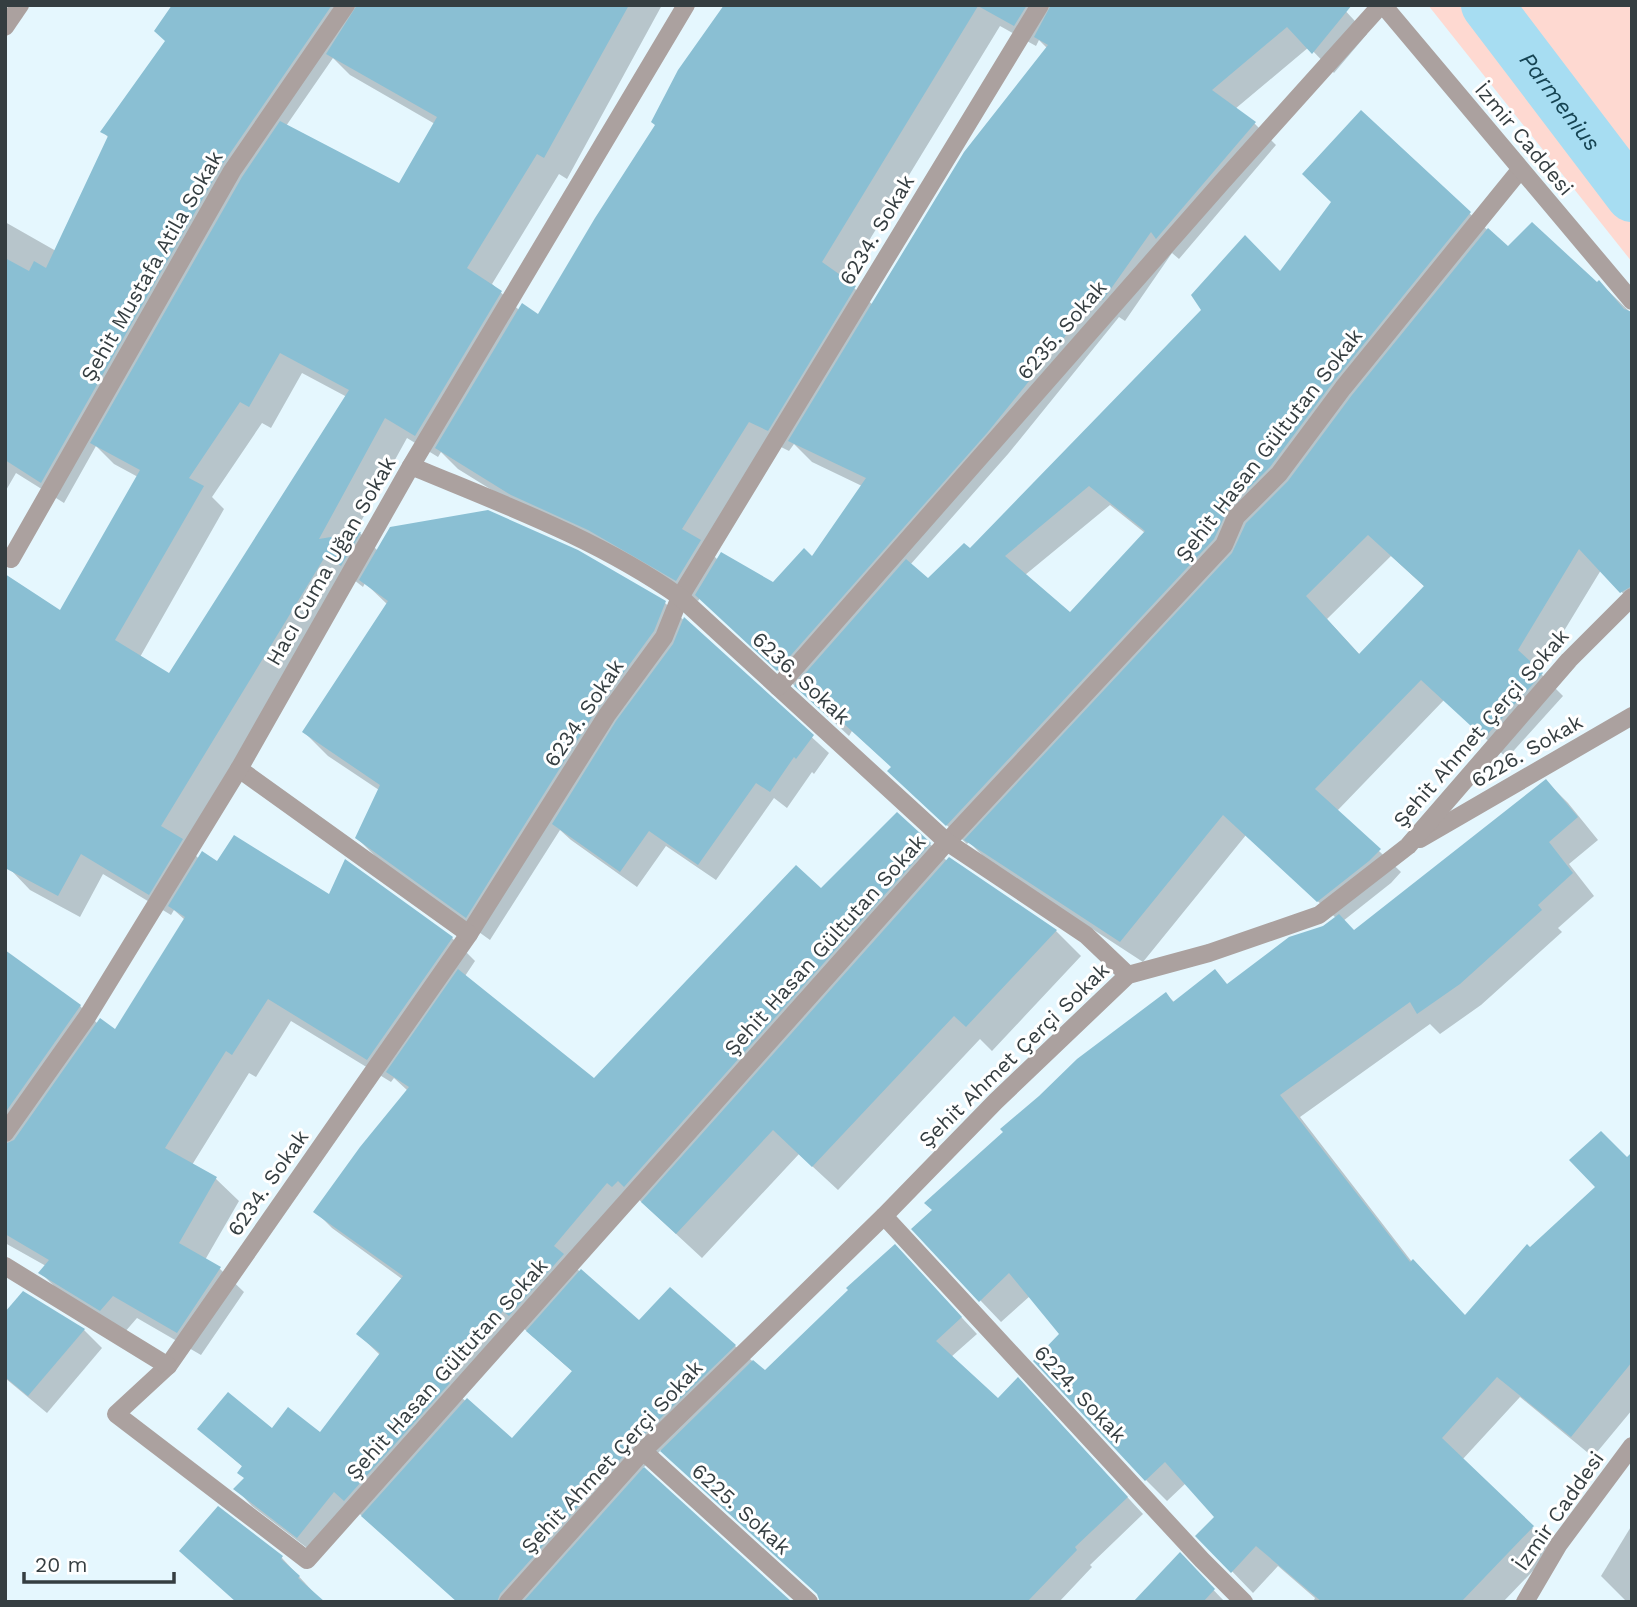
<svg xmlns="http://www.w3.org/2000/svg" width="1637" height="1607" viewBox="0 0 1637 1607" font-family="'Work Sans',sans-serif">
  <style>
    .green { fill: #fed9d1 }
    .shadow { fill: #0003; fill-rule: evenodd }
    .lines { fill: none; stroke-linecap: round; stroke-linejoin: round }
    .canal { stroke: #a7ddf2; stroke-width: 52 }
    .building { fill: #8abfd3; fill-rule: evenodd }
    .minor { stroke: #aba19f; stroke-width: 18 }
    .labels { text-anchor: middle; stroke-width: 6; stroke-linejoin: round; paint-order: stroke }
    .street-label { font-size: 21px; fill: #353e41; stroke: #fff }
    .water-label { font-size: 23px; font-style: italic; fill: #164453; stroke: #fff }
  </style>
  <rect width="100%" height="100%" fill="#e5f7fe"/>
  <!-- green -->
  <path class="green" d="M 1429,5 L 1632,5 L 1632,262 L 1428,5 Z"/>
  <!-- shadow -->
  <g class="shadow">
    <path d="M 174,5 L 662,5 L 567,179 L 559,174 L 492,284 L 519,310 L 539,316 L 656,126 L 726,5 L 1340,5 L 1367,34 L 1334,73 L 1309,47 L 1235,109 L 1255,124 L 1276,145 L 1179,259 L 1172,253 L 1125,321 L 1119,317 L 1008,454 L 910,565 L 928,581 L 970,550 L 1280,273 L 1333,202 L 1361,113 L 1508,249 L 1597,285 L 1599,282 L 1632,314 L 1632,603 L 1601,570 L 1539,672 L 1563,696 L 1507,758 L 1444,700 L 1337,811 L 1401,872 L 1391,883 L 1343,921 L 1354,932 L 1546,781 L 1568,803 L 1598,840 L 1569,864 L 1594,896 L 1558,928 L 1562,932 L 1481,1005 L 1440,1034 L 1430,1024 L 1300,1117 L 1412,1262 L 1466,1317 L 1530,1250 L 1632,1164 L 1632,1410 L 1593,1457 L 1520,1397 L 1462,1460 L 1554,1549 L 1503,1602 L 1313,1602 L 1315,1598 L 1278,1566 L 1253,1593 L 1198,1536 L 1216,1517 L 1186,1483 L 1167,1501 L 1146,1480 L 1061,1335 L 1030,1296 L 1001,1322 L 980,1300 L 1166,994 L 1175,1003 L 1229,986 L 1336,918 L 1246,835 L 1143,962 L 988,861 L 969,842 L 967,844 L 909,790 L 892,767 L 852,731 L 849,736 L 700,598 L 698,601 L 611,551 L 534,516 L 458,469 L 441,452 L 438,457 L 407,438 L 354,534 L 360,533 L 378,551 L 665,603 L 829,753 L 814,774 L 812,772 L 787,808 L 774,798 L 716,880 L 666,846 L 637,887 L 571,840 L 560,830 L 490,940 L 381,862 L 357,838 L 379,790 L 328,756 L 304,732 L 388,605 L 365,583 L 363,587 L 349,576 L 185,844 L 199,859 L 330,897 L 452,938 L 475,961 L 465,976 L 594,1080 L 821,890 L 930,844 L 947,861 L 949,859 L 1056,931 L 1081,956 L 992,1051 L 980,1039 L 838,1190 L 799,1154 L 702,1258 L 635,1196 L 570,1263 L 639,1323 L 735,1346 L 765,1372 L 911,1263 L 977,1334 L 951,1357 L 998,1400 L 1034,1396 L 1143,1514 L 1090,1565 L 1092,1567 L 1059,1602 L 821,1602 L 819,1595 L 661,1450 L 643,1468 L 789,1602 L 458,1602 L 352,1507 L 315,1554 L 252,1506 L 236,1489 L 245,1479 L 243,1467 L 199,1429 L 272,1430 L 320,1435 L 380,1355 L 358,1334 L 402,1279 L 332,1228 L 315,1211 L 408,1091 L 394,1078 L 391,1082 L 291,1021 L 256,1077 L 249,1073 L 192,1165 L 215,1178 L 239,1201 L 205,1260 L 220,1269 L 244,1292 L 201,1355 L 137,1318 L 124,1333 L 64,1296 L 41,1273 L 46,1266 L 5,1243 L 5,952 L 80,1006 L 98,1024 L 115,1032 L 185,920 L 174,910 L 171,915 L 103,874 L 80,917 L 30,890 L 9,868 L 60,612 L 138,477 L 114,464 L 96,446 L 64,503 L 16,473 L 5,492 L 5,222 L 56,251 L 109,138 L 103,132 L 166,41 ZM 1000,26 L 1036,46 L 1039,40 L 1048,49 L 873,305 L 845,280 ZM 333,58 L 350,75 L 435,124 L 400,186 L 286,126 ZM 302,373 L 347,397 L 170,675 L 140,657 L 224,509 L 212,497 L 262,423 L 271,428 ZM 771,442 L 789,451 L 794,444 L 812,462 L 862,486 L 813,558 L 773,585 L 718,560 L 705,547 ZM 1110,505 L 1145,533 L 1070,615 L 1025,575 ZM 1391,556 L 1425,587 L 1360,655 L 1327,619 ZM 521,1326 L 573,1372 L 512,1441 L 462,1398 Z"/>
    <path d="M 24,1293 L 84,1330 L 102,1348 L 47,1413 L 5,1378 L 5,1315 Z"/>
    <path d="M 218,1509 L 282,1558 L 316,1595 Z"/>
    <path d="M 1632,1525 L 1632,1602 L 1627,1602 L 1601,1576 Z"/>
    <path d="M 1180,1555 L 1225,1602 L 1135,1602 Z"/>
  </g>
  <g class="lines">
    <!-- canal -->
    <path class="canal" id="s1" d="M 1487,5 L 1632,196"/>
  </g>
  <!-- building -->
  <g class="building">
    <path d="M 172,5 L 332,5 L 222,165 L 41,483 L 5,460 L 5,258 L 29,271 L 34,261 L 46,268 L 108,136 L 100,132 L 165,41 L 154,31 Z"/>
    <path d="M 357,5 L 629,5 L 544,158 L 537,154 L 467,268 L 502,291 L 415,436 L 385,418 L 319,539 L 361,532 L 341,566 L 326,555 L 161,826 L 183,839 L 149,895 L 81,854 L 58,896 L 5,868 L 5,574 L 60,610 L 140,470 L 90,443 L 242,177 L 280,121 L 399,183 L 437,117 L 326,54 ZM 280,353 L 349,390 L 169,673 L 115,640 L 204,486 L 189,478 L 240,402 L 249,407 Z"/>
    <path d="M 724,5 L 1027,5 L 1014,26 L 978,6 L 822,262 L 856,286 L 768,431 L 749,422 L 682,529 L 701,540 L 676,581 L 588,530 L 511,495 L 435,448 L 522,303 L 538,314 L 595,218 L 655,125 L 651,122 L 678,70 Z"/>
    <path d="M 1051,5 L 1352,5 L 1312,54 L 1287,27 L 1212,90 L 1256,122 L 1156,239 L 1151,232 L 1103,300 L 1097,297 L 987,433 L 777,671 L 695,595 L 721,552 L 773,582 L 804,548 L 812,556 L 866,478 L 788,441 L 964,152 L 1048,45 L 1034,37 Z"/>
    <path d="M 1361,110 L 1471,212 L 1334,381 L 1270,467 L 1228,509 L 1214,539 L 946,826 L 887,771 L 891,767 L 831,712 L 828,717 L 794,686 L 906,559 L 928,578 L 964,543 L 970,548 L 1201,310 L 1191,295 L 1245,235 L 1280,271 L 1331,202 L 1302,174 ZM 1089,486 L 1145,531 L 1070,612 L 1005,556 Z"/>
    <path d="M 1532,222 L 1597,282 L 1599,280 L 1624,309 L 1632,312 L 1632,586 L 1620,593 L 1579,549 L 1518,650 L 1543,673 L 1484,738 L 1421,680 L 1315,789 L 1381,849 L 1369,861 L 1317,902 L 1223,815 L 1120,942 L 964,840 L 1232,553 L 1246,523 L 1288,481 L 1352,395 L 1488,228 L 1508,246 ZM 1368,535 L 1424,586 L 1359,654 L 1306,596 Z"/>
    <path d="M 488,510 L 578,550 L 666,601 L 654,631 L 597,709 L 466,918 L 355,838 L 380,785 L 302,732 L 388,601 L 359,580 L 390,527 Z"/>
    <path d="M 684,617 L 814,735 L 796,759 L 794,757 L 770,792 L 756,783 L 698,865 L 649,831 L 620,872 L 552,824 L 616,721 L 673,644 Z"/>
    <path d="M 1546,779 L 1578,817 L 1549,842 L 1573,873 L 1538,905 L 1542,910 L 1460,984 L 1417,1014 L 1410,1002 L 1280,1095 L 1410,1262 L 1413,1259 L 1465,1315 L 1527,1244 L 1530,1247 L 1595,1187 L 1569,1160 L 1601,1131 L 1627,1157 L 1632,1152 L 1632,1362 L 1571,1437 L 1497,1377 L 1442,1438 L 1534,1526 L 1461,1602 L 1322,1602 L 1256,1546 L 1231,1573 L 1195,1536 L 1214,1517 L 1165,1462 L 1145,1481 L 1033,1361 L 1059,1334 L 1009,1273 L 979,1302 L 911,1229 L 932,1210 L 924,1203 L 1003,1132 L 1000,1129 L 1039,1096 L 1077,1059 L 1166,992 L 1173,1002 L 1215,969 L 1227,984 L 1289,937 L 1323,926 L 1339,914 L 1354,930 Z"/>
    <path d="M 897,812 L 931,843 L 624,1187 L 618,1181 L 612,1187 L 607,1183 L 554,1246 L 564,1254 L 509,1316 L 503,1311 L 447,1380 L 450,1383 L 344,1501 L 334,1492 L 297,1538 L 233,1489 L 244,1478 L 237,1473 L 242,1466 L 197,1429 L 228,1392 L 272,1428 L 288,1407 L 320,1432 L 380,1353 L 356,1334 L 403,1276 L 313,1212 L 360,1147 L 409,1087 L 386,1072 L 458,969 L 594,1078 L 796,865 L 821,888 Z"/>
    <path d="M 234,835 L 329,894 L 345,859 L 453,937 L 367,1060 L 268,999 L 232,1055 L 226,1051 L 165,1148 L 217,1177 L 179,1243 L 221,1267 L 177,1333 L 113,1296 L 100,1311 L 38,1273 L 49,1260 L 5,1234 L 5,1144 L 14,1140 L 100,1018 L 115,1029 L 185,917 L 168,906 L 202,851 L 217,861 Z"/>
    <path d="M 949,857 L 1057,930 L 966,1027 L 954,1016 L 812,1167 L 773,1130 L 676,1234 L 641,1202 Z"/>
    <path d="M 5,950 L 81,1005 L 5,1113 Z"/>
    <path d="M 895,1244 L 962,1317 L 936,1341 L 998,1398 L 1018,1377 L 1128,1497 L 1075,1547 L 1077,1550 L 1027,1602 L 820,1602 L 817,1594 L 660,1451 L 753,1360 L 765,1370 L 848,1290 L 846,1288 Z"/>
    <path d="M 581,1269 L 639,1320 L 670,1287 L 736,1345 L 635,1443 L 500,1594 L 497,1602 L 457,1602 L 361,1516 L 467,1398 L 512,1438 L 572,1371 L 526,1331 Z"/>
    <path d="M 23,1291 L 85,1329 L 28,1396 L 5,1377 L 5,1312 Z"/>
    <path d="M 644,1467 L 792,1602 L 523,1602 Z"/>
    <path d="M 218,1506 L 283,1556 L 281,1559 L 300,1576 L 298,1578 L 325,1602 L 236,1602 L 179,1551 Z"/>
    <path d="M 1180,1552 L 1215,1589 L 1203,1602 L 1133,1602 Z"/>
  </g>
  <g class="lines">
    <!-- minor -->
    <g class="minor">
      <path d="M 1040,5 L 680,597 L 664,637 L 607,715 L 469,934 L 168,1366 L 116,1414 L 307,1560 L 947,842 L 1224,545 L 1236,517 L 1279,474 L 1343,388 L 1520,170"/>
      <path d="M 1383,5 L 1632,301"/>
      <path d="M 5,27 L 20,5"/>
      <path d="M 411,466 C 502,504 598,539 680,597 L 947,842 L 1086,935 L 1128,975"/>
      <path d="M 11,559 L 232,171 L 346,5"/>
      <path d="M 778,687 L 1222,182 L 1381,5"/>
      <path d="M 239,769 L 469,934"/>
      <path d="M 1420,839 L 1632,716"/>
      <path d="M 5,1133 L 87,1017 L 239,769 L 411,466 L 686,5"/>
      <path d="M 884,1216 L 1202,1560 L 1244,1602"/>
      <path d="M 5,1266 L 168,1366"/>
      <path d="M 643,1451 L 809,1602"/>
      <path d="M 508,1602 L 643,1451 L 884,1216 L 996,1101 L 1128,975 L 1209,953 L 1319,915 L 1408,846 L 1569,660 L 1632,597"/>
      <path d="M 1525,1602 L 1559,1544 L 1632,1446"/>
    </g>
  </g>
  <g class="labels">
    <!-- street labels -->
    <g class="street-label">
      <text transform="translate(1524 139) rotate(50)" y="7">İzmir Caddesi</text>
      <text transform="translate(877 230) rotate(-59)" y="7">6234. Sokak</text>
      <text transform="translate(152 266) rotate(-60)" y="7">Şehit Mustafa Atila Sokak</text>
      <text transform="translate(1062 330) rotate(-49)" y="7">6235. Sokak</text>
      <text transform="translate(1269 445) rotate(-52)" y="7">Şehit Hasan Gültutan Sokak</text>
      <text transform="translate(331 561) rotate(-60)" y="7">Hacı Cuma Uğan Sokak</text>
      <text transform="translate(801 678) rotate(43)" y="7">6236. Sokak</text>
      <text transform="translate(584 713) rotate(-56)" y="7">6234. Sokak</text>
      <text transform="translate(1481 728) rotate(-49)" y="7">Şehit Ahmet Çerçi Sokak</text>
      <text transform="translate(1527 751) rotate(-30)" y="7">6226. Sokak</text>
      <text transform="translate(825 945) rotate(-48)" y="7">Şehit Hasan Gültutan Sokak</text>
      <text transform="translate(1014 1055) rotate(-44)" y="7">Şehit Ahmet Çerçi Sokak</text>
      <text transform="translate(268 1183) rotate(-55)" y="7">6234. Sokak</text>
      <text transform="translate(447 1369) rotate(-48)" y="7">Şehit Hasan Gültutan Sokak</text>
      <text transform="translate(1080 1394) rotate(47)" y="7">6224. Sokak</text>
      <text transform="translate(612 1457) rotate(-47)" y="7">Şehit Ahmet Çerçi Sokak</text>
      <text transform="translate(741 1509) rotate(42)" y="7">6225. Sokak</text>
      <text transform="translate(1559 1511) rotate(-55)" y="7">İzmir Caddesi</text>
    </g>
    <!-- water labels -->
    <g class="water-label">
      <text dy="8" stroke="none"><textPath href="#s1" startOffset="121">Parmenius</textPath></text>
    </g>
  </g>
  <!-- border -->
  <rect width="1637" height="1607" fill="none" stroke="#353e41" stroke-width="14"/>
  <!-- scale -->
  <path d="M24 1572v10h150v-10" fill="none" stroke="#353e41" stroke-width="3.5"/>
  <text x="35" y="1572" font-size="21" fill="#353e41" stroke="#ffffff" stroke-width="5" paint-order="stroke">20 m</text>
</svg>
